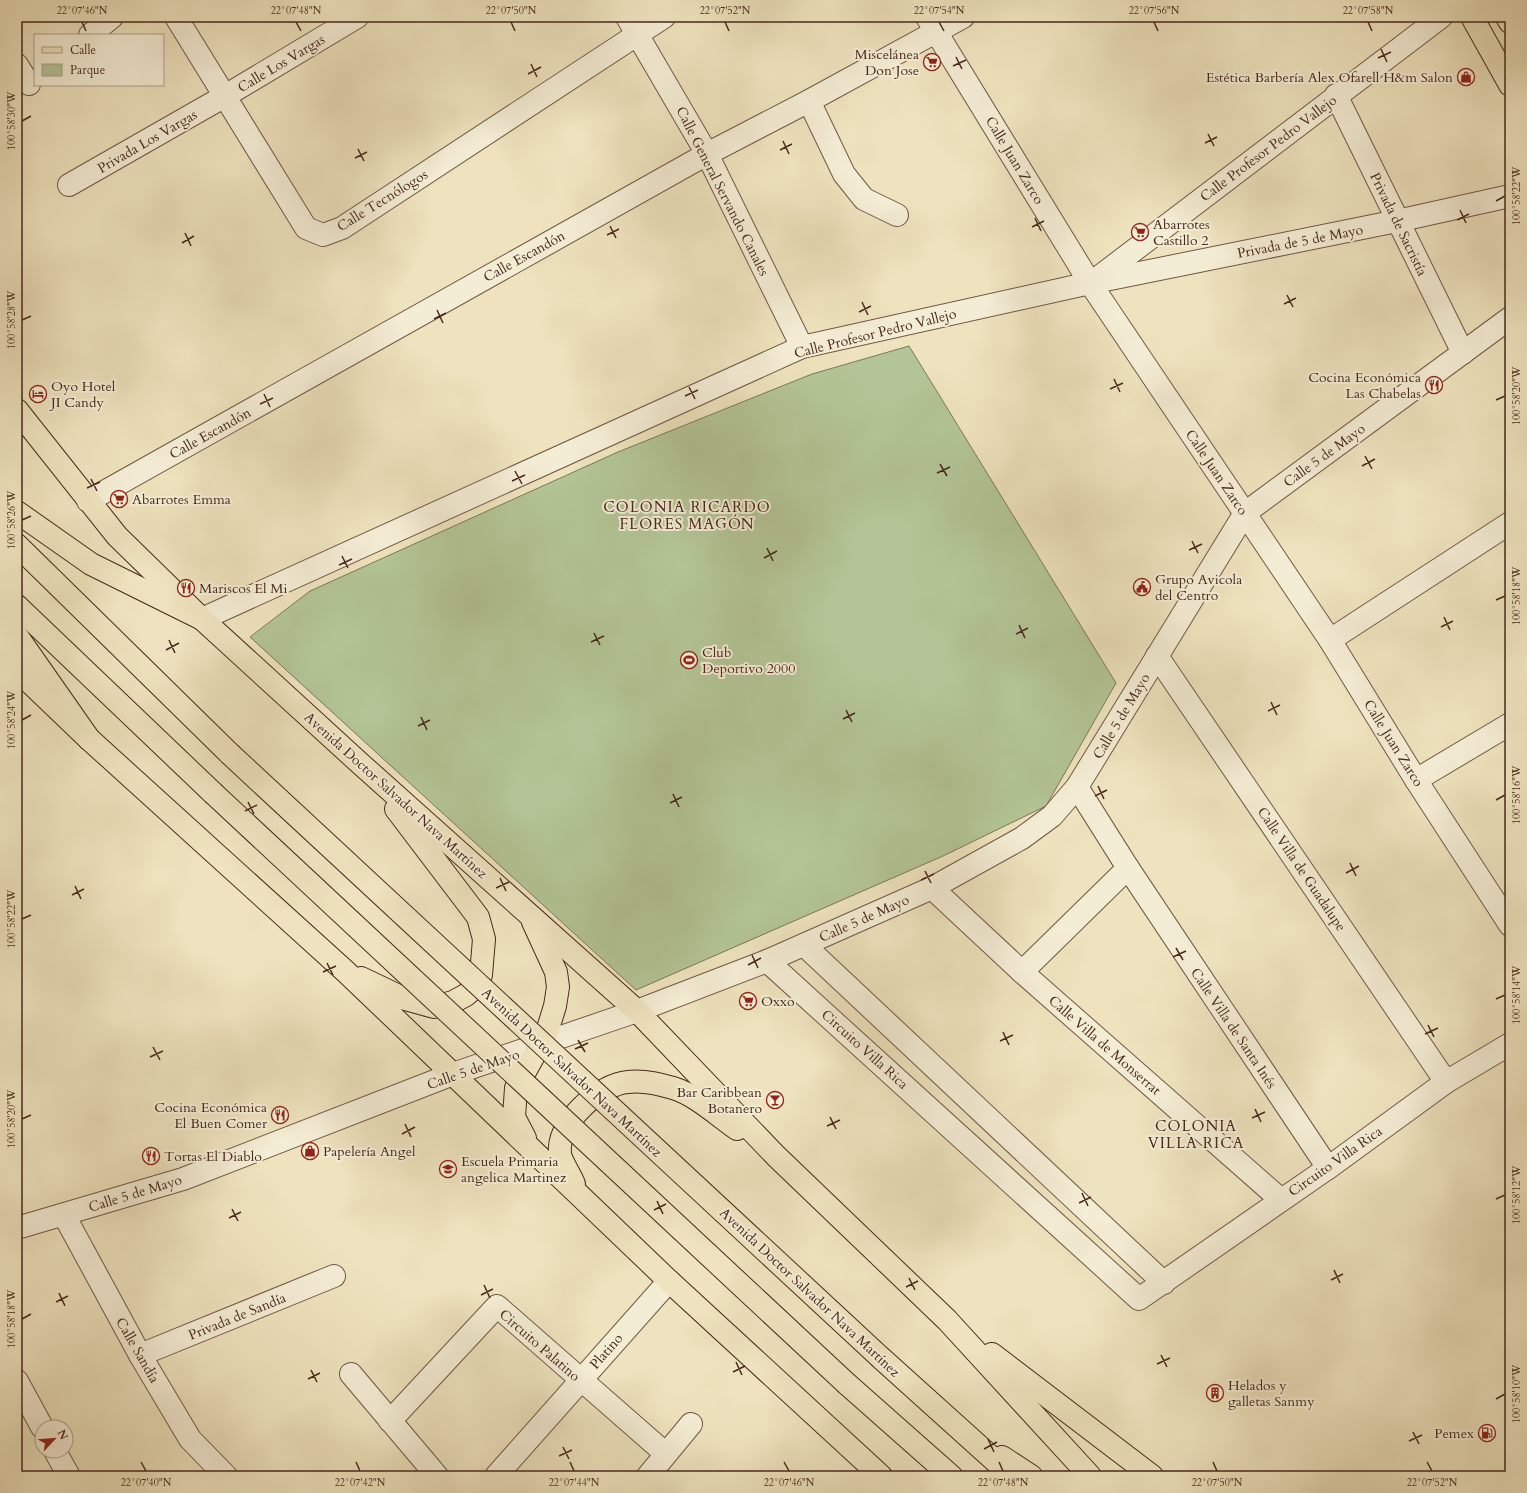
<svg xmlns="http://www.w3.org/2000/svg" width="1527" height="1493" viewBox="0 0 1527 1493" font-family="Cardo,serif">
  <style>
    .green { fill: #b3c596; stroke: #7d7759 }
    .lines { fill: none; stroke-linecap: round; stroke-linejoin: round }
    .minor-casing { stroke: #715844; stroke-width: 24 }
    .major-casing { stroke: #47291c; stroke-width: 24 }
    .highway-casing { stroke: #47291c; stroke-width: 24 }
    .minor { stroke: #f4edd5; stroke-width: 22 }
    .major { stroke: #eee3be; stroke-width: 22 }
    .highway { stroke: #eee3be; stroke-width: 22 }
    .highway-bridge-casing { stroke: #47291c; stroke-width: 24; stroke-linecap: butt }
    .highway-bridge { stroke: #eee3be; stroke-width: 22 }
    .ticks { fill: none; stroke: #47291c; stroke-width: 1.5 }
    .labels { text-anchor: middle; stroke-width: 4; stroke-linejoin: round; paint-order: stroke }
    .poi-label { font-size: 14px; fill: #47291c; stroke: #f4edd5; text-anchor: start }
    .street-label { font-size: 14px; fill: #47291c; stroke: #f4edd5 }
    .neighbourhood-label { font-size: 15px; letter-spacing: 1px; fill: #47291c; stroke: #f4edd5 }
    .neatline { fill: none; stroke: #47291c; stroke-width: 1.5 }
    .ticks-label { font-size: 10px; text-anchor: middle; fill: #47291c }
  </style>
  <rect width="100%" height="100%" fill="#eee3be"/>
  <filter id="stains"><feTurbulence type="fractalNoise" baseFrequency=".005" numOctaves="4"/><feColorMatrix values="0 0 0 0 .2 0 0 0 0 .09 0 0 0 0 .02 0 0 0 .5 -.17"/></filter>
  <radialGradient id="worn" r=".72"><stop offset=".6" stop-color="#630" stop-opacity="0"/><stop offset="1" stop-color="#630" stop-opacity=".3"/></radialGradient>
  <!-- green -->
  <path class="green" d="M 909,346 L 1116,683 L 1046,806 L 943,856 L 636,990 L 250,637 L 310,591 L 618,452 L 812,374 Z"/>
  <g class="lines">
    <!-- minor casing -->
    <g class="minor-casing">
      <g id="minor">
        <path d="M 176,17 L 306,228 L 323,235 L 342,228 L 664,17"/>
        <path d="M 627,17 L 707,154 L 802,347"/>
        <path d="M 927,17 L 1090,283 L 1330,640 L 1416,780 L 1510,925"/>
        <path d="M 90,35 L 112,17"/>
        <path d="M 17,65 L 29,84"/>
        <path d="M 1336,95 L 1463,353"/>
        <path d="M 809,101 L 844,174 L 864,199 L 897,215"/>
        <path d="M 69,185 L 225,96 L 357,17"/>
        <path d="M 1095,280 L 1441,17"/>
        <path d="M 88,501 L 707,154 L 809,101 L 963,17"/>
        <path d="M 202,619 L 802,347 L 1090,283 L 1397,221 L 1510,196"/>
        <path d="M 1330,640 L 1510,523"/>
        <path d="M 1157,656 L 1446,1082"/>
        <path d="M 1416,780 L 1510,724"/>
        <path d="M 1077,787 L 1128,868 L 1328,1168"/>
        <path d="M 932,888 L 1022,972 L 1280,1199"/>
        <path d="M 804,945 L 1164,1283"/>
        <path d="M 767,961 L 1139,1299 L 1328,1168 L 1446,1082 L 1510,1044"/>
        <path d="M 1022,972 L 1128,868"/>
        <path d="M 64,1215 L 140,1355 L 190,1439 L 226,1476"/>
        <path d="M 17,1228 L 183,1179 L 453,1074 L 637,1011 L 767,961 L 932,888 L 1022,838 L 1052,816 L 1077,787 L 1245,513 L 1510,318"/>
        <path d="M 140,1355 L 334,1276"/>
        <path d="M 351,1374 L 437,1476"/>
        <path d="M 17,1381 L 42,1427"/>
        <path d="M 390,1421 L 497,1306 L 666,1454"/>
        <path d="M 55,1451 L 69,1476"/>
        <path d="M 496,1476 L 669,1281"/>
        <path d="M 648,1476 L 691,1424"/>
      </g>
    </g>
    <!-- major casing -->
    <g class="major-casing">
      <g id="major">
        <path d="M 1472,17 L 1510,85"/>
        <path d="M 1507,17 L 1510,22"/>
        <path d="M 17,410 L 117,536 L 202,619 L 364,767 L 637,1011 L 776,1156 L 947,1320 L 1090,1476"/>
        <path d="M 17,670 L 89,739 L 345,971 L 669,1281 L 881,1476"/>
        <path d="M 361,978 L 405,999 L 434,1007 L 453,1002 L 466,995 L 474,988 L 481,975 L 484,939 L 478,917 L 396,809"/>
        <path d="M 525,1138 L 514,1117 L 516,1088 L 547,1032 L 555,1006 L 558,987 L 556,972 L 533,922"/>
        <path d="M 574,1184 C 571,1176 561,1161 560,1154 C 556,1123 600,1084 628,1082 C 642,1080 660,1084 673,1088 C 696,1095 717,1115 737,1129"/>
        <path d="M 992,1354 L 1152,1476"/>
      </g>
    </g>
    <!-- highway casing -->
    <g class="highway-casing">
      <g id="highway">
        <path d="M 17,512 L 91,564 L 202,619"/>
        <path d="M 17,545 L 230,754"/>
        <path d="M 17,606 L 213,793"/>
        <path d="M 17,636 L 89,739"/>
        <path d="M 881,1358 L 1012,1476"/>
        <path d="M 847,1384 L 951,1476"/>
        <path d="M 1002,1457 L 1031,1476"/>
      </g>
    </g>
    <!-- minor -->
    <use href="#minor" class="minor"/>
    <!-- major -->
    <use href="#major" class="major"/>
    <!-- highway -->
    <use href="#highway" class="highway"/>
    <!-- highway-bridge casing -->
    <g class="highway-bridge-casing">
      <g id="highway-bridge">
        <path d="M 230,754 L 881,1358"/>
        <path d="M 213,793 L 847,1384"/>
      </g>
    </g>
    <!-- highway-bridge -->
    <use href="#highway-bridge" class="highway-bridge"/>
  </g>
  <!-- ticks -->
  <path class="ticks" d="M 82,22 L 86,31M 296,22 L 301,31M 511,22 L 515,31M 725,22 L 729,31M 939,22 L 944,31M 1154,22 L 1158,31M 1368,22 L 1372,31M 1381,49 L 1387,62M 956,57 L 962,69M 1378,58 L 1391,52M 531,64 L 537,77M 953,66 L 966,60M 528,74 L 541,67M 22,121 L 31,116M 1208,134 L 1214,146M 783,141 L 789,154M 1205,143 L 1217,137M 358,149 L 364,161M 780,150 L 792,144M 355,158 L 367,152M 1496,201 L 1505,196M 1460,210 L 1466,223M 1035,218 L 1041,231M 1457,220 L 1469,214M 610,226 L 616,238M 1032,227 L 1044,221M 185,233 L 191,246M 607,235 L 619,229M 182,243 L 194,236M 1287,295 L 1293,307M 862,302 L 868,315M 1284,304 L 1296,298M 437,310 L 443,323M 859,312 L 871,306M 434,319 L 446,313M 22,320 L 31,316M 1114,379 L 1120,392M 689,387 L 695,399M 1110,389 L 1123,383M 264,394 L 270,407M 685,396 L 698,390M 1496,400 L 1505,396M 260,404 L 273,398M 1365,456 L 1372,469M 940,464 L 947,476M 1362,466 L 1375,459M 515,471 L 522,484M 937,473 L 950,467M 91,479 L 97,491M 512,481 L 525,475M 87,488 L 100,482M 22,520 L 31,516M 1192,541 L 1198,553M 767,548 L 773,561M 1189,550 L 1202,544M 342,556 L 348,568M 764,558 L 777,551M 339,565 L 352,559M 1496,600 L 1505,596M 1444,617 L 1450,630M 1019,625 L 1025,638M 1441,627 L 1453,621M 594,633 L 600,645M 1016,634 L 1028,628M 169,640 L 175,653M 591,642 L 604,636M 166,650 L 179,643M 1271,702 L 1277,715M 846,710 L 852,722M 1268,711 L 1280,705M 421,717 L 427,730M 843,719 L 855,713M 22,720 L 31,715M 418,726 L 430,720M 1098,786 L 1104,799M 673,794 L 679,807M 1095,796 L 1107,790M 1496,800 L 1505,795M 248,802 L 254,814M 670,803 L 682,797M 245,811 L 257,805M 1350,863 L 1356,876M 925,871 L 931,883M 1346,873 L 1359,866M 500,878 L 506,891M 921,880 L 934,874M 75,886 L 81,899M 496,888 L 509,882M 72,895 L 84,889M 22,919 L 31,915M 1176,948 L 1183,960M 752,955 L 758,968M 1173,957 L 1186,951M 327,963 L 333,975M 748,965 L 761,958M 323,972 L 336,966M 1496,999 L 1505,995M 1428,1025 L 1434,1037M 1003,1032 L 1009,1045M 1425,1034 L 1438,1028M 578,1040 L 585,1052M 1000,1041 L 1013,1035M 153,1047 L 160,1060M 575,1049 L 588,1043M 150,1057 L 163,1051M 1255,1109 L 1261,1122M 830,1117 L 836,1129M 1252,1118 L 1265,1112M 22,1119 L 31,1115M 405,1124 L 411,1137M 827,1126 L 840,1120M 402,1134 L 415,1127M 1082,1193 L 1088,1206M 1496,1199 L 1505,1195M 657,1201 L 663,1214M 1079,1203 L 1091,1197M 232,1209 L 238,1221M 654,1210 L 666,1204M 229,1218 L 241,1212M 1334,1270 L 1340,1283M 909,1278 L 915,1290M 1331,1280 L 1343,1274M 484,1285 L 490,1298M 906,1287 L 918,1281M 59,1293 L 65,1306M 481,1295 L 493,1289M 56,1302 L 68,1296M 22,1319 L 31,1314M 1161,1355 L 1167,1367M 736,1362 L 742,1375M 1157,1364 L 1170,1358M 311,1370 L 317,1382M 733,1372 L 745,1366M 308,1379 L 320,1373M 1496,1399 L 1505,1394M 1413,1432 L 1419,1444M 988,1439 L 994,1452M 1409,1441 L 1422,1435M 563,1447 L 569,1459M 984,1449 L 997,1442M 559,1456 L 572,1450M 141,1462 L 146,1471M 356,1462 L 360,1471M 570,1462 L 574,1471M 784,1462 L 789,1471M 999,1462 L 1003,1471M 1213,1462 L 1217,1471M 1427,1462 L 1432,1471"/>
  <!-- icons -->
  <defs>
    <g id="supermarket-ring" transform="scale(0.9)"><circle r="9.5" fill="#f4edd5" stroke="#8f2418" stroke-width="1.5"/><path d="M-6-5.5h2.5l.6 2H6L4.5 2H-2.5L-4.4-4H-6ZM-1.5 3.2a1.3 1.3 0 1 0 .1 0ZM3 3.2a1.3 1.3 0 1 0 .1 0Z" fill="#8f2418"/></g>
    <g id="shop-ring" transform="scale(0.9)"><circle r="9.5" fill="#f4edd5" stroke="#8f2418" stroke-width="1.5"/><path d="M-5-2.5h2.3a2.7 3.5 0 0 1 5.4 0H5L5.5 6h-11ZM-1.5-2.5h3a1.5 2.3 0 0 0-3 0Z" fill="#8f2418"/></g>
    <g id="restaurant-ring" transform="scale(0.9)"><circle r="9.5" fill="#f4edd5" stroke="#8f2418" stroke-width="1.5"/><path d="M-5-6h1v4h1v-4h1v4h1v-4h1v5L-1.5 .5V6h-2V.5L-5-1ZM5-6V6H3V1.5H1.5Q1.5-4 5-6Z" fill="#8f2418"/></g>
    <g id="hotel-ring" transform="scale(0.9)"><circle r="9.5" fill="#f4edd5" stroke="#8f2418" stroke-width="1.5"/><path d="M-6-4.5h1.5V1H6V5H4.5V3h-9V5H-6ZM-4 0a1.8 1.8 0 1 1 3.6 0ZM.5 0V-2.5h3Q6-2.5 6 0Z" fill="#8f2418"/></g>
    <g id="civic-ring" transform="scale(0.9)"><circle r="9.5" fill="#f4edd5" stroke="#8f2418" stroke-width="1.5"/><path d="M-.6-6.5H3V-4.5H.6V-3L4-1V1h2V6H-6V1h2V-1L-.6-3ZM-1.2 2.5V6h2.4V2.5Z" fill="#8f2418"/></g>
    <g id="stadium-ring" transform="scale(0.9)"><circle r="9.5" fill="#f4edd5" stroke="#8f2418" stroke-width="1.5"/><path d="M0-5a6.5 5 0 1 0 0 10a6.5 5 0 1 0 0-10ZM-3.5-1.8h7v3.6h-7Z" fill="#8f2418"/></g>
    <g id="bar-ring" transform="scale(0.9)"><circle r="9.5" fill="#f4edd5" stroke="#8f2418" stroke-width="1.5"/><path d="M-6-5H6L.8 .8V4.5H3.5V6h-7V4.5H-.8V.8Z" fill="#8f2418"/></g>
    <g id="school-ring" transform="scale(0.9)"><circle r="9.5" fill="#f4edd5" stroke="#8f2418" stroke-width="1.5"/><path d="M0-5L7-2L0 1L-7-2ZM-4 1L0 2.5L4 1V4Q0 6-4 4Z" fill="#8f2418"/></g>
    <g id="building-ring" transform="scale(0.9)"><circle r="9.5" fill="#f4edd5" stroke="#8f2418" stroke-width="1.5"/><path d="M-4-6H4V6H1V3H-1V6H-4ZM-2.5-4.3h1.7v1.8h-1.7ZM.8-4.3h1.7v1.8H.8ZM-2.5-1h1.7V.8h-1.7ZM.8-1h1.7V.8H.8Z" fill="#8f2418"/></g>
    <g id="fuel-ring" transform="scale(0.9)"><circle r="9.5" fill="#f4edd5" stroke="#8f2418" stroke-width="1.5"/><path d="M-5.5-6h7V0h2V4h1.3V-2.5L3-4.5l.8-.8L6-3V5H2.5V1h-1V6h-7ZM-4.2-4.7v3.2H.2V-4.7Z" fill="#8f2418"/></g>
  </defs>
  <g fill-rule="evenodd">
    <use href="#supermarket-ring" x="932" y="62"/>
    <use href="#shop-ring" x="1466" y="77"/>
    <use href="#supermarket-ring" x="1140" y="232"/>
    <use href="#restaurant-ring" x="1434" y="385"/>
    <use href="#hotel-ring" x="38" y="394"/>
    <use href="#supermarket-ring" x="119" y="499"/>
    <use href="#civic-ring" x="1142" y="587"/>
    <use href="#restaurant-ring" x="186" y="588"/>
    <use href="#stadium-ring" x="689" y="660"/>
    <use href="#supermarket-ring" x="748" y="1001"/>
    <use href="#bar-ring" x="775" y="1100"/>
    <use href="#restaurant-ring" x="280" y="1115"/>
    <use href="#shop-ring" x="310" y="1151"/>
    <use href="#restaurant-ring" x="151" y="1156"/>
    <use href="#school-ring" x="448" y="1169"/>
    <use href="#building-ring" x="1215" y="1393"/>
    <use href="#fuel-ring" x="1487" y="1433"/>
  </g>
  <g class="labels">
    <!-- poi labels -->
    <g class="poi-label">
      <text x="919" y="59" text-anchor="end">Miscelánea<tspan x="919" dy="16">Don Jose</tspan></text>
      <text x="1453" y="82" text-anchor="end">Estética Barbería Alex Ofarell H&amp;m Salon</text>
      <text x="1153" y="229">Abarrotes<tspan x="1153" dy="16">Castillo 2</tspan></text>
      <text x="1421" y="382" text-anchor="end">Cocina Económica<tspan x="1421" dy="16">Las Chabelas</tspan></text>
      <text x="51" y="391">Oyo Hotel<tspan x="51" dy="16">JI Candy</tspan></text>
      <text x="132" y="504">Abarrotes Emma</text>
      <text x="1155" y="584">Grupo Avicola<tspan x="1155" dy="16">del Centro</tspan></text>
      <text x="199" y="593">Mariscos El Mi</text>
      <text x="702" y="657">Club<tspan x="702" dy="16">Deportivo 2000</tspan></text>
      <text x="761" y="1006">Oxxo</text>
      <text x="762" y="1097" text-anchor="end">Bar Caribbean<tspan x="762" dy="16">Botanero</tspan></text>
      <text x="267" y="1112" text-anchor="end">Cocina Económica<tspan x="267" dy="16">El Buen Comer</tspan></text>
      <text x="323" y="1156">Papelería Angel</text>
      <text x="164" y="1161">Tortas El Diablo</text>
      <text x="461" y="1166">Escuela Primaria<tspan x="461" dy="16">angelica Martinez</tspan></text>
      <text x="1228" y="1390">Helados y<tspan x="1228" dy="16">galletas Sanmy</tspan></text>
      <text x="1474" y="1438" text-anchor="end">Pemex</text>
    </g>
    <!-- street labels -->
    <g class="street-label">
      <text transform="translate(281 63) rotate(-31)" y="5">Calle Los Vargas</text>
      <text transform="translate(147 141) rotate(-30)" y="5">Privada Los Vargas</text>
      <text transform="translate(1268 148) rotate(-37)" y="5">Calle Profesor Pedro Vallejo</text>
      <text transform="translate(1015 160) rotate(59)" y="5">Calle Juan Zarco</text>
      <text transform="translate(723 191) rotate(63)" y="5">Calle General Servando Canales</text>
      <text transform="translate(382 200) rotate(-32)" y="5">Calle Tecnólogos</text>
      <text transform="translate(1399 224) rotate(64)" y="5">Privada de Sacristía</text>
      <text transform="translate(1300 241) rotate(-11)" y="5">Privada de 5 de Mayo</text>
      <text transform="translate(524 256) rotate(-29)" y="5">Calle Escandón</text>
      <text transform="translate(875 333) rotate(-14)" y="5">Calle Profesor Pedro Vallejo</text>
      <text transform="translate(210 433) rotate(-29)" y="5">Calle Escandón</text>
      <text transform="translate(1324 455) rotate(-36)" y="5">Calle 5 de Mayo</text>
      <text transform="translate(1217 472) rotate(56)" y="5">Calle Juan Zarco</text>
      <text transform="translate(1121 716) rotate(-59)" y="5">Calle 5 de Mayo</text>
      <text transform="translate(1394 743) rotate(58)" y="5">Calle Juan Zarco</text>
      <text transform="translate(396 795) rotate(42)" y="5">Avenida Doctor Salvador Nava Martínez</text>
      <text transform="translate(1302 869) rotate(56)" y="5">Calle Villa de Guadalupe</text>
      <text transform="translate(864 918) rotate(-24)" y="5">Calle 5 de Mayo</text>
      <text transform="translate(1234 1028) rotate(56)" y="5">Calle Villa de Santa Inés</text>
      <text transform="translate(1105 1045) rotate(41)" y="5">Calle Villa de Monserrat</text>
      <text transform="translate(865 1049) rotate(42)" y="5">Circuito Villa Rica</text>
      <text transform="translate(473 1069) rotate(-19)" y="5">Calle 5 de Mayo</text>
      <text transform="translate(572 1072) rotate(43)" y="5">Avenida Doctor Salvador Nava Martínez</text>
      <text transform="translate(1335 1161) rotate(-35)" y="5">Circuito Villa Rica</text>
      <text transform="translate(135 1193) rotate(-17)" y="5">Calle 5 de Mayo</text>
      <text transform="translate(810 1292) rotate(43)" y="5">Avenida Doctor Salvador Nava Martínez</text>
      <text transform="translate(237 1316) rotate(-22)" y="5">Privada de Sandía</text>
      <text transform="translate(540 1345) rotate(41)" y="5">Circuito Palatino</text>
      <text transform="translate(138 1350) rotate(60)" y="5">Calle Sandía</text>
      <text transform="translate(606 1351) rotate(-49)" y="5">Platino</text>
    </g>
    <!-- neighbourhood labels -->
    <g class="neighbourhood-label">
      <text x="687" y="512">COLONIA RICARDO<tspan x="687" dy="17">FLORES MAGÓN</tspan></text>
      <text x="1196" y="1131">COLONIA<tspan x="1196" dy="17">VILLA RICA</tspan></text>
    </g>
  </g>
  <!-- margin -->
  <rect width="1527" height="1493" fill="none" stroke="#eee3be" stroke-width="44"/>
  <!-- legend -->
  <rect x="34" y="34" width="130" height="52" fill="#f4edd5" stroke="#af9f8b"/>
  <rect x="42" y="47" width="20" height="6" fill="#eee3be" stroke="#af9f8b"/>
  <text x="70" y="54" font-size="12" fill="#47291c">Calle</text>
  <rect x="42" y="64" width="20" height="12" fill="#b3c596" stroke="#af9f8b"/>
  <text x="70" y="74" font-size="12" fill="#47291c">Parque</text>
  <!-- north arrow -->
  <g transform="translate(54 1439) rotate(64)"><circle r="19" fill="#f4edd5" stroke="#af9f8b"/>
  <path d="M0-3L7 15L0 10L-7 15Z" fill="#8f2418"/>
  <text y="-6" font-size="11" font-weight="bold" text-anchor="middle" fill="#47291c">N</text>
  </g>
  <rect x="22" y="22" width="1483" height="1449" class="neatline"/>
  <g class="ticks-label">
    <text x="82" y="14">22°07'46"N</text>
    <text x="296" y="14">22°07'48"N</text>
    <text x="511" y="14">22°07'50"N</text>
    <text x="725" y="14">22°07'52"N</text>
    <text x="939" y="14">22°07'54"N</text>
    <text x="1154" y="14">22°07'56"N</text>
    <text x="1368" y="14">22°07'58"N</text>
    <text transform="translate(11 121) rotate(-90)" y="4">100°58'30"W</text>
    <text transform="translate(1516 196) rotate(-90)" y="4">100°58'22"W</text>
    <text transform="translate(11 320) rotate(-90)" y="4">100°58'28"W</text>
    <text transform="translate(1516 396) rotate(-90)" y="4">100°58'20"W</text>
    <text transform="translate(11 520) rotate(-90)" y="4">100°58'26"W</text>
    <text transform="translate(1516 596) rotate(-90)" y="4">100°58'18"W</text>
    <text transform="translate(11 720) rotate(-90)" y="4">100°58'24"W</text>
    <text transform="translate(1516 795) rotate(-90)" y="4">100°58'16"W</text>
    <text transform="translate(11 919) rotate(-90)" y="4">100°58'22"W</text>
    <text transform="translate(1516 995) rotate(-90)" y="4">100°58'14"W</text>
    <text transform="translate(11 1119) rotate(-90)" y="4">100°58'20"W</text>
    <text transform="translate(1516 1195) rotate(-90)" y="4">100°58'12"W</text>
    <text transform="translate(11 1319) rotate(-90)" y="4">100°58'18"W</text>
    <text transform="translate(1516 1394) rotate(-90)" y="4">100°58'10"W</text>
    <text x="146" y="1486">22°07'40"N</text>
    <text x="360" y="1486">22°07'42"N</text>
    <text x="574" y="1486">22°07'44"N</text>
    <text x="789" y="1486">22°07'46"N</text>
    <text x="1003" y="1486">22°07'48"N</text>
    <text x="1217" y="1486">22°07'50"N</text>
    <text x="1432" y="1486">22°07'52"N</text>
  </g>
  <rect width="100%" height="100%" filter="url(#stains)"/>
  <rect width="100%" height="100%" fill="url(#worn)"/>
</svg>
